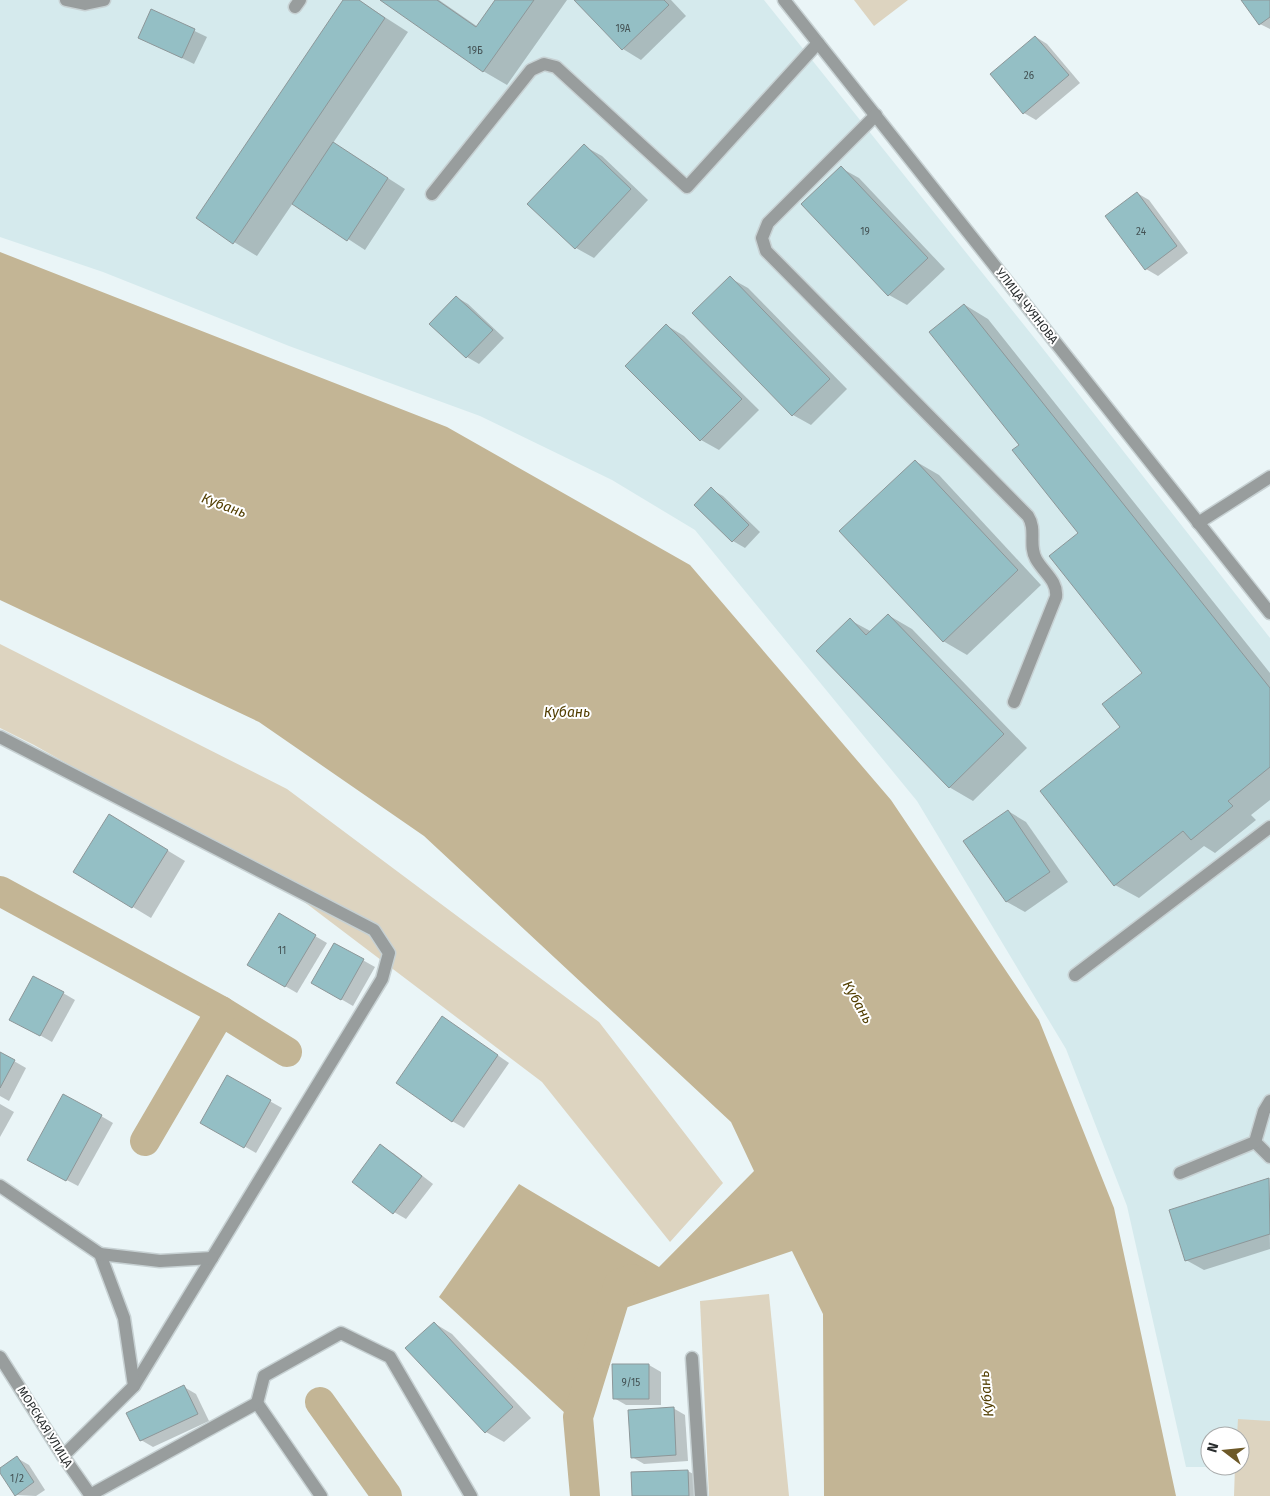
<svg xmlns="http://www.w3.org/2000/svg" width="1270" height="1496" viewBox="0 0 1270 1496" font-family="'Fira Sans',sans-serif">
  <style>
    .built { fill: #d5eaed; fill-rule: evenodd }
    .green { fill: #ddd4c0 }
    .water { fill: #c3b595 }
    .shadow { fill: #0003 }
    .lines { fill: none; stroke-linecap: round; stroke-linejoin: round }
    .canal { stroke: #c3b595; stroke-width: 30 }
    .building { fill: #94bfc5; stroke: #8d9799 }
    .minor-casing { stroke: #c7d1d3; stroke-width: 15 }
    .minor { stroke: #989d9d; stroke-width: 12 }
    .labels { text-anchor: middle; stroke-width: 4; stroke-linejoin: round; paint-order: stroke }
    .number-label { font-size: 10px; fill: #445254 }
    .street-label { font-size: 12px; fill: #292d2e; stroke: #fff }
    .water-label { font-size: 14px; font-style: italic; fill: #523e01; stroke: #fff }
  </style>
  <rect width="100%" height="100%" fill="#eaf5f7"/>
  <!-- built -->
  <path class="built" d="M 0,0 L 764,0 L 1040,345 L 1270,638 L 1270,1467 L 1186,1467 L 1127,1206 L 1066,1049 L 917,801 L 695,530 L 612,480 L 480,416 L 289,346 L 103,272 L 0,237 ZM 1210,1436 L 1240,1436 L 1240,1466 L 1210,1466 Z"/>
  <!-- green -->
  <g class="green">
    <path d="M 854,0 L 908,0 L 874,26 Z"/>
    <path d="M 0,644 L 287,789 L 599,1022 L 723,1183 L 670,1242 L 542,1082 L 282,885 L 34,745 L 0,728 Z"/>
    <path d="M 769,1294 L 789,1496 L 709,1496 L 700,1301 Z"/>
    <path d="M 1238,1419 L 1270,1421 L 1270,1496 L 1234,1496 L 1235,1466 L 1240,1466 L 1240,1436 L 1237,1436 Z"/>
  </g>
  <!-- water -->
  <path class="water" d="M 0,252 L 447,427 L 690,565 L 891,800 L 1039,1020 L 1114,1208 L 1176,1496 L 824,1496 L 823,1314 L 792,1251 L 628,1307 L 611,1310 L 578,1417 L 579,1426 L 439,1297 L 519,1184 L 659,1267 L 754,1171 L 731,1122 L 424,836 L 259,722 L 0,600 Z"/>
  <!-- shadow -->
  <g class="shadow">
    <path d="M 345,0 L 358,0 L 408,32 L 333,143 L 405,189 L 365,250 L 293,203 L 257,256 L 234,242 Z"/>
    <path d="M 382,0 L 439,0 L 478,27 L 497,0 L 567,0 L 507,85 L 483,71 Z"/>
    <path d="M 576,0 L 671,0 L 686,16 L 641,60 L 623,49 Z"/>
    <path d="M 1243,0 L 1270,0 L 1270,29 L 1260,24 Z"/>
    <path d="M 151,10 L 207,37 L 194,64 L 139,37 Z"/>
    <path d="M 1036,37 L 1047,44 L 1080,83 L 1036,120 L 1024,113 Z"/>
    <path d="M 584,146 L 602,156 L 648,200 L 594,258 L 576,248 Z"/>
    <path d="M 841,168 L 859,178 L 945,269 L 907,305 L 889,295 Z"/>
    <path d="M 1137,193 L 1149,200 L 1188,253 L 1158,276 L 1146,269 Z"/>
    <path d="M 730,278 L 748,288 L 847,389 L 811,425 L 793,415 Z"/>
    <path d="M 456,297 L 468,304 L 504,338 L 479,364 L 467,357 L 431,324 Z"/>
    <path d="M 965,305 L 988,319 L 1270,673 L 1270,800 L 1251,815 L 1256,820 L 1215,853 L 1204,846 L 1139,898 L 1115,885 L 1121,727 L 1143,673 L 1080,533 L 1021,445 Z"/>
    <path d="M 666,325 L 684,336 L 759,410 L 719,450 L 701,440 L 626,366 Z"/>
    <path d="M 915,461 L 939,475 L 1041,585 L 967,655 L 943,641 Z"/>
    <path d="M 711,489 L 723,496 L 760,532 L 745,548 L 733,541 Z"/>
    <path d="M 888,615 L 912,629 L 1027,748 L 973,801 L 949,787 L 850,620 L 872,632 Z"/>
    <path d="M 1008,811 L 1026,822 L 1068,882 L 1025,912 L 1007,902 L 965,841 Z"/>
    <path d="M 127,826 L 185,861 L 151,918 L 75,872 Z"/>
    <path d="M 279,915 L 327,943 L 297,993 L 249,965 Z"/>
    <path d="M 334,944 L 375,967 L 353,1006 L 313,983 Z"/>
    <path d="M 63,993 L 75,1000 L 52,1042 L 11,1019 Z"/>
    <path d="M 454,1025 L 509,1063 L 464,1128 L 452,1121 Z"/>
    <path d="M 0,1053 L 26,1068 L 9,1101 L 0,1096 Z"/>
    <path d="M 227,1077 L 282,1108 L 256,1153 L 202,1122 Z"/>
    <path d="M 0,1104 L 14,1112 L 0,1137 Z"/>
    <path d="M 101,1116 L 113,1123 L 78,1186 L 40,1166 Z"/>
    <path d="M 381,1146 L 393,1153 L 433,1184 L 406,1219 L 394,1212 Z"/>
    <path d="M 1269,1179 L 1270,1249 L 1204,1270 L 1186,1260 L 1170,1211 Z"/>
    <path d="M 434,1323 L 452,1334 L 531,1418 L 504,1442 L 486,1432 Z"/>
    <path d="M 649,1365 L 661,1372 L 661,1405 L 626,1405 L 614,1398 Z"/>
    <path d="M 184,1387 L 196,1394 L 209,1421 L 153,1447 L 141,1440 Z"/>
    <path d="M 673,1408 L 685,1415 L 688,1461 L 644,1464 L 632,1457 Z"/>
    <path d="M 17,1458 L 29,1465 L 45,1490 L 36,1496 L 16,1495 L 0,1471 L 0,1469 Z"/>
    <path d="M 688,1471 L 700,1478 L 701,1496 L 634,1496 Z"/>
  </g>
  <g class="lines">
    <!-- canal -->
    <g class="canal">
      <path d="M 0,891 L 221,1011 L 287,1052"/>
      <path d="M 145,1141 L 221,1011"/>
      <path d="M 320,1402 L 387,1496"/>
      <path d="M 585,1496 L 578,1417 L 619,1284 L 632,1279"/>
    </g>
  </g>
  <!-- building -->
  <g class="building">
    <path d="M 343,0 L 359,0 L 385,18 L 233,244 L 196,218 Z"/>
    <path d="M 380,0 L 437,0 L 476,27 L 495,0 L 534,0 L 483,72 Z"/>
    <path d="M 574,0 L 664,0 L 669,5 L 622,50 Z"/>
    <path d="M 1241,0 L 1270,0 L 1270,17 L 1259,25 Z"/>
    <path d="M 151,9 L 195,29 L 182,58 L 138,38 Z"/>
    <path d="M 1035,36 L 1069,75 L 1023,114 L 990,74 Z"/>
    <path d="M 333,142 L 388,178 L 347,241 L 292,204 Z"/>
    <path d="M 584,144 L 631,189 L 575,249 L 527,204 Z"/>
    <path d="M 841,166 L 928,258 L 888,296 L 801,204 Z"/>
    <path d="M 1137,192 L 1177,246 L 1145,270 L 1105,216 Z"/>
    <path d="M 730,276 L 830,379 L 792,416 L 692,313 Z"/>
    <path d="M 456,296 L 493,330 L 466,358 L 429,324 Z"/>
    <path d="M 964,304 L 1270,688 L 1270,767 L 1228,801 L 1233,806 L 1191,840 L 1183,831 L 1114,886 L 1040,791 L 1120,727 L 1102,704 L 1142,673 L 1049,556 L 1078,533 L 1012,450 L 1019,445 L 929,332 Z"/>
    <path d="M 666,324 L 742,399 L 700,441 L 625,366 Z"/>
    <path d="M 915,460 L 1018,570 L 943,642 L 839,531 Z"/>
    <path d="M 711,487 L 749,525 L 732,542 L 694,505 Z"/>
    <path d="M 888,614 L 1004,734 L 949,788 L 816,651 L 850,618 L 866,635 Z"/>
    <path d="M 1008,810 L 1050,872 L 1006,902 L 963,841 Z"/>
    <path d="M 109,814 L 168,850 L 132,908 L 73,872 Z"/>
    <path d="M 279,913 L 316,935 L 285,987 L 247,965 Z"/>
    <path d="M 334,943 L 364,959 L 341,1000 L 311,983 Z"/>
    <path d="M 33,976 L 64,992 L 40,1036 L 9,1020 Z"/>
    <path d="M 442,1016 L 498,1055 L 452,1122 L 396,1083 Z"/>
    <path d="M 0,1052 L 15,1060 L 0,1088 Z"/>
    <path d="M 227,1075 L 271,1100 L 244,1148 L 200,1123 Z"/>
    <path d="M 63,1094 L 102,1115 L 66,1181 L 27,1160 Z"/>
    <path d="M 380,1144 L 422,1176 L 393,1214 L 352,1182 Z"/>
    <path d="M 1269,1178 L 1270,1234 L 1185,1261 L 1169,1210 Z"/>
    <path d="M 434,1322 L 513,1407 L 485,1433 L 405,1348 Z"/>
    <path d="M 612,1364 L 649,1364 L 649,1399 L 613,1399 Z"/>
    <path d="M 184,1385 L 198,1414 L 140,1441 L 126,1413 Z"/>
    <path d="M 674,1407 L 676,1455 L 631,1458 L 628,1410 Z"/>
    <path d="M 17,1456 L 34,1482 L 15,1496 L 0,1473 L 0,1468 Z"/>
    <path d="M 688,1470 L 689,1496 L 632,1496 L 631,1472 Z"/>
  </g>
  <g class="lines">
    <!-- minor casing -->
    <g class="minor-casing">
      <g id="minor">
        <path d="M 66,0 L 85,4 L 104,0"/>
        <path d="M 784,0 L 1270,613"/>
        <path d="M 295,7 L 300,0"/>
        <path d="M 876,115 L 768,223 L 762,238 L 766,251 L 1028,516 C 1037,530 1028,545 1036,559 C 1043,572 1058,581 1056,597 L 1014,702"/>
        <path d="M 432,194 L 531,70 L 544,64 L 556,67 L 687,187 L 818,43"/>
        <path d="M 1198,523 L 1270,477"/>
        <path d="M 0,737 L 374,930 L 389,953 L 382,979 L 134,1386 L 63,1456"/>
        <path d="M 1075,975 L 1270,827"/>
        <path d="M 1255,1142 L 1270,1157"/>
        <path d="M 1180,1173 L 1255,1142 L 1264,1111 L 1270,1101"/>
        <path d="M 0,1186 L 100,1254 L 124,1318 L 134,1386"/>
        <path d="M 100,1254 L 160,1261 L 212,1258"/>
        <path d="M 0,1357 L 63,1456 L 91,1496"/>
        <path d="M 692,1358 L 701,1496"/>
        <path d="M 257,1403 L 321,1496"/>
        <path d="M 90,1495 L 257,1403 L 264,1376 L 341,1333 L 390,1357 L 471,1496"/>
      </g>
    </g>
    <!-- minor -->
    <use href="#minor" class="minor"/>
  </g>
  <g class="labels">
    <!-- number labels -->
    <g class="number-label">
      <text x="623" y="32">19А</text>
      <text x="475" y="54">19Б</text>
      <text x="1029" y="79">26</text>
      <text x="865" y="235">19</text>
      <text x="1141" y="235">24</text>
      <text x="282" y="954">11</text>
      <text x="631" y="1386">9/15</text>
      <text x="17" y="1482">1/2</text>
    </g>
    <!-- street labels -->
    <g class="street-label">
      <text transform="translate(1027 306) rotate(52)" y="4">УЛИЦА ЧУЯНОВА</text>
      <text transform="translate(45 1427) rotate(58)" y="4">МОРСКАЯ УЛИЦА</text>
    </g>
    <!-- water labels -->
    <g class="water-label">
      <text transform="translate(224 505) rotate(20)" y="5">Кубань</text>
      <text x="567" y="717">Кубань</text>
      <text transform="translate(858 1002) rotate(61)" y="5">Кубань</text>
      <text transform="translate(986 1394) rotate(-96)" y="5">Кубань</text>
    </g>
  </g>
  <!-- north arrow -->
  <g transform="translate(1225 1451) rotate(286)"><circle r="24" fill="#ffffff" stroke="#a9abab"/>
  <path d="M0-4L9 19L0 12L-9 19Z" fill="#6d5928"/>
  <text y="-8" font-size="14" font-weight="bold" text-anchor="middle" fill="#292d2e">N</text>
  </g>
</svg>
